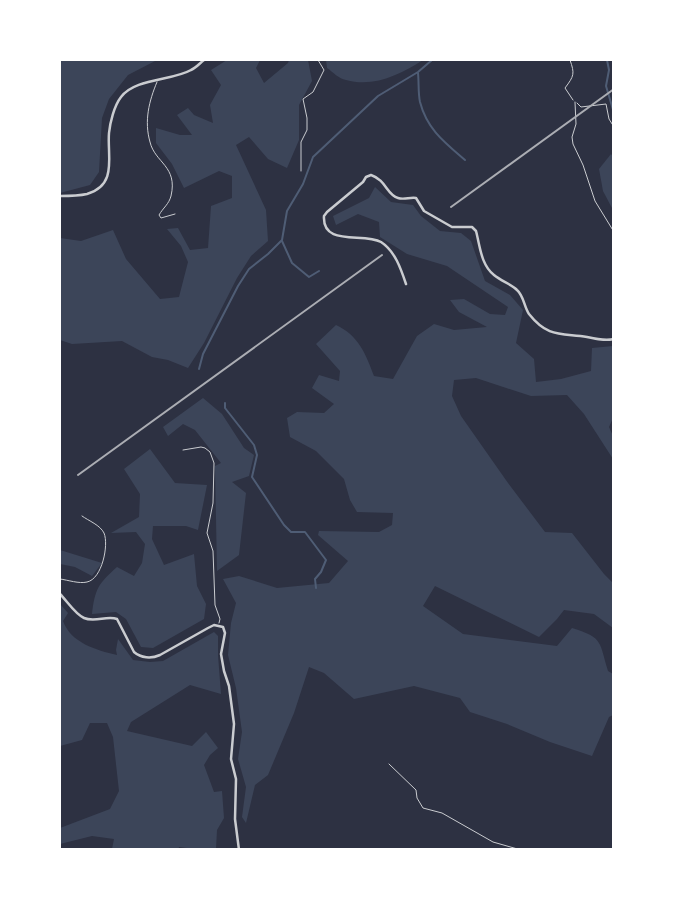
<svg xmlns="http://www.w3.org/2000/svg" width="673" height="909" viewBox="0 0 673 909" font-family="'Libre Baskerville',serif">
  <style>
    .green { fill: #3c4559 }
    .lines { fill: none; stroke-linecap: round; stroke-linejoin: round }
    .stream { stroke: #4f5d75; stroke-width: 2 }
    .service { stroke: #caccd0; stroke-width: 1 }
    .minor { stroke: #caccd0; stroke-width: 2.5 }
    .rail { stroke: #abadb3; stroke-width: 2 }
  </style>
  <rect width="100%" height="100%" fill="#2d3142"/>
  <!-- green -->
  <g class="green">
    <path d="M 60,60 L 157,60 L 128,75 L 109,99 L 102,118 L 99,172 L 90,185 L 60,193 Z"/>
    <path d="M 227,60 L 260,60 L 256,68 L 264,83 L 288,63 L 289,60 L 308,60 L 312,81 L 299,105 L 299,140 L 287,168 L 268,159 L 249,137 L 236,145 L 266,210 L 268,241 L 251,256 L 237,278 L 204,343 L 188,368 L 168,360 L 152,357 L 122,341 L 72,344 L 60,340 L 60,238 L 81,241 L 113,230 L 126,259 L 160,299 L 179,297 L 188,262 L 181,246 L 167,229 L 178,228 L 190,250 L 208,248 L 211,206 L 232,198 L 232,176 L 219,171 L 184,188 L 172,164 L 156,143 L 156,128 L 180,135 L 192,135 L 177,115 L 188,108 L 194,115 L 213,123 L 210,105 L 221,85 L 211,70 Z"/>
    <path d="M 326,60 L 423,60 C 401,74 374,88 346,80 C 339,79 333,72 327,68 Z"/>
    <path d="M 611,154 L 614,158 L 613,210 L 603,191 L 599,169 Z"/>
    <path d="M 375,187 L 391,202 L 413,205 L 421,216 L 440,231 L 461,233 L 471,241 L 485,281 L 510,295 L 523,310 L 516,343 L 534,359 L 536,382 L 561,379 L 591,371 L 592,348 L 613,346 L 613,418 L 609,427 L 613,436 L 613,459 L 584,414 L 567,395 L 531,396 L 476,378 L 454,380 L 452,396 L 461,416 L 508,483 L 545,532 L 572,533 L 604,574 L 613,583 L 613,628 L 594,614 L 564,610 L 557,619 L 539,637 L 435,586 L 423,606 L 463,634 L 557,646 L 572,628 C 604,638 599,642 608,671 L 613,674 L 613,715 L 609,717 L 592,756 L 550,742 L 507,724 L 470,712 L 460,698 L 414,686 L 354,699 L 324,673 L 309,667 L 294,713 L 268,775 L 255,785 L 246,823 L 242,817 L 246,787 L 238,759 L 242,732 L 236,688 L 228,655 L 231,623 L 236,603 L 223,579 L 239,576 L 277,588 L 329,583 L 348,561 L 318,535 L 319,531 L 379,532 L 392,525 L 393,513 L 357,512 L 350,500 L 344,479 L 316,451 L 290,437 L 287,418 L 297,412 L 324,413 L 334,404 L 312,388 L 319,375 L 339,381 L 340,371 L 316,344 L 336,325 C 358,335 366,354 374,376 L 393,379 L 417,336 L 434,324 L 454,330 L 487,327 L 459,312 L 450,300 L 464,299 L 490,314 L 505,315 L 508,307 L 447,266 L 407,254 L 380,237 L 379,222 L 358,214 L 336,225 L 333,216 L 369,198 Z"/>
    <path d="M 203,398 L 222,414 L 244,448 L 254,455 L 249,476 L 232,482 L 246,493 L 239,555 L 217,571 L 215,466 L 221,463 L 195,430 L 183,424 L 168,436 L 163,427 Z"/>
    <path d="M 150,449 L 175,483 L 207,485 L 198,530 L 186,526 L 153,526 L 152,539 L 164,565 L 194,554 L 197,586 L 206,604 L 204,619 L 153,648 L 141,647 L 126,619 L 116,612 L 92,614 C 95,589 98,584 117,567 L 134,576 L 142,563 L 145,544 L 136,532 L 111,533 L 139,517 L 140,494 L 124,469 Z"/>
    <path d="M 60,550 L 102,563 L 92,576 L 75,567 L 60,564 Z"/>
    <path d="M 60,604 L 68,613 L 63,621 C 71,643 96,650 117,655 L 116,650 L 118,639 L 133,660 L 150,662 L 163,661 L 214,632 L 218,636 L 218,655 L 221,694 L 190,685 L 131,722 L 127,731 L 192,746 L 206,732 L 218,748 L 210,755 L 204,765 L 214,792 L 222,791 L 224,818 L 217,830 L 216,849 L 194,849 L 179,847 L 178,850 L 112,849 L 114,839 L 92,836 L 60,844 L 60,828 L 110,809 L 119,791 L 113,737 L 107,723 L 90,723 L 82,740 L 60,746 Z"/>
  </g>
  <g class="lines">
    <!-- stream -->
    <g class="stream">
      <path d="M 607,60 L 609,70 L 606,86 L 614,113"/>
      <path d="M 418,73 C 419,82 418,93 420,102 C 427,129 444,142 465,160"/>
      <path d="M 282,241 L 292,263 L 309,277 L 319,271"/>
      <path d="M 199,369 L 203,354 L 238,286 L 249,269 L 268,254 L 282,240 L 287,211 L 303,184 L 313,157 L 378,96 L 418,72 L 432,60"/>
      <path d="M 225,403 L 225,408 L 254,445 L 257,455 L 252,477 L 284,525 L 291,532 L 305,532 L 326,560 L 321,572 L 315,579 L 316,588"/>
    </g>
    <!-- service -->
    <g class="service">
      <path d="M 570,60 C 575,74 574,76 565,88 L 573,100"/>
      <path d="M 157,82 C 149,101 144,121 150,142 C 155,163 178,166 171,196 C 169,204 163,208 159,215 L 161,218 L 175,214"/>
      <path d="M 575,102 L 576,124 L 572,137 L 573,144 L 583,165 L 595,201 L 614,232"/>
      <path d="M 577,103 L 581,107 L 606,104 L 609,119 L 614,127"/>
      <path d="M 301,171 L 301,142 L 307,130 L 307,118 L 303,99 L 313,92 L 324,70 L 318,60"/>
      <path d="M 183,450 L 201,447 L 205,448 L 210,452 L 214,463 L 213,503 L 207,533 L 213,551 L 215,605 L 220,619 L 219,623"/>
      <path d="M 60,579 C 68,580 79,584 87,582 C 102,579 109,545 104,533 C 100,525 89,521 82,516"/>
      <path d="M 389,764 L 416,790 L 417,798 L 423,808 L 442,813 L 493,842 L 521,850"/>
    </g>
    <!-- minor -->
    <g class="minor">
      <path d="M 60,196 C 68,196 78,196 87,194 C 118,185 107,156 109,133 C 110,123 114,106 121,97 C 135,78 172,81 191,70 C 196,68 200,63 204,60"/>
      <path d="M 406,284 C 401,269 395,251 381,242 C 364,232 322,247 324,216 L 327,212 L 363,182 L 366,177 L 371,175 C 386,180 387,195 398,198 C 404,200 410,197 416,198 L 424,211 L 452,227 L 472,227 L 476,231 C 480,246 481,265 494,275 C 501,281 511,284 517,290 C 524,296 524,307 529,314 C 548,338 561,333 587,337 C 596,339 604,341 614,339"/>
      <path d="M 60,594 C 67,601 75,614 84,618 C 95,623 107,615 117,619 L 134,652 C 141,658 151,659 160,655 L 208,628 L 214,625 L 223,627 L 225,633 L 221,654 L 224,671 L 229,686 L 234,724 L 231,759 L 236,779 L 235,819 L 239,850"/>
    </g>
    <!-- rail -->
    <g class="rail">
      <path d="M 451,207 L 614,89"/>
      <path d="M 78,475 L 382,255"/>
    </g>
  </g>
  <!-- border -->
  <rect width="673" height="909" fill="none" stroke="#ffffff" stroke-width="122"/>
</svg>
